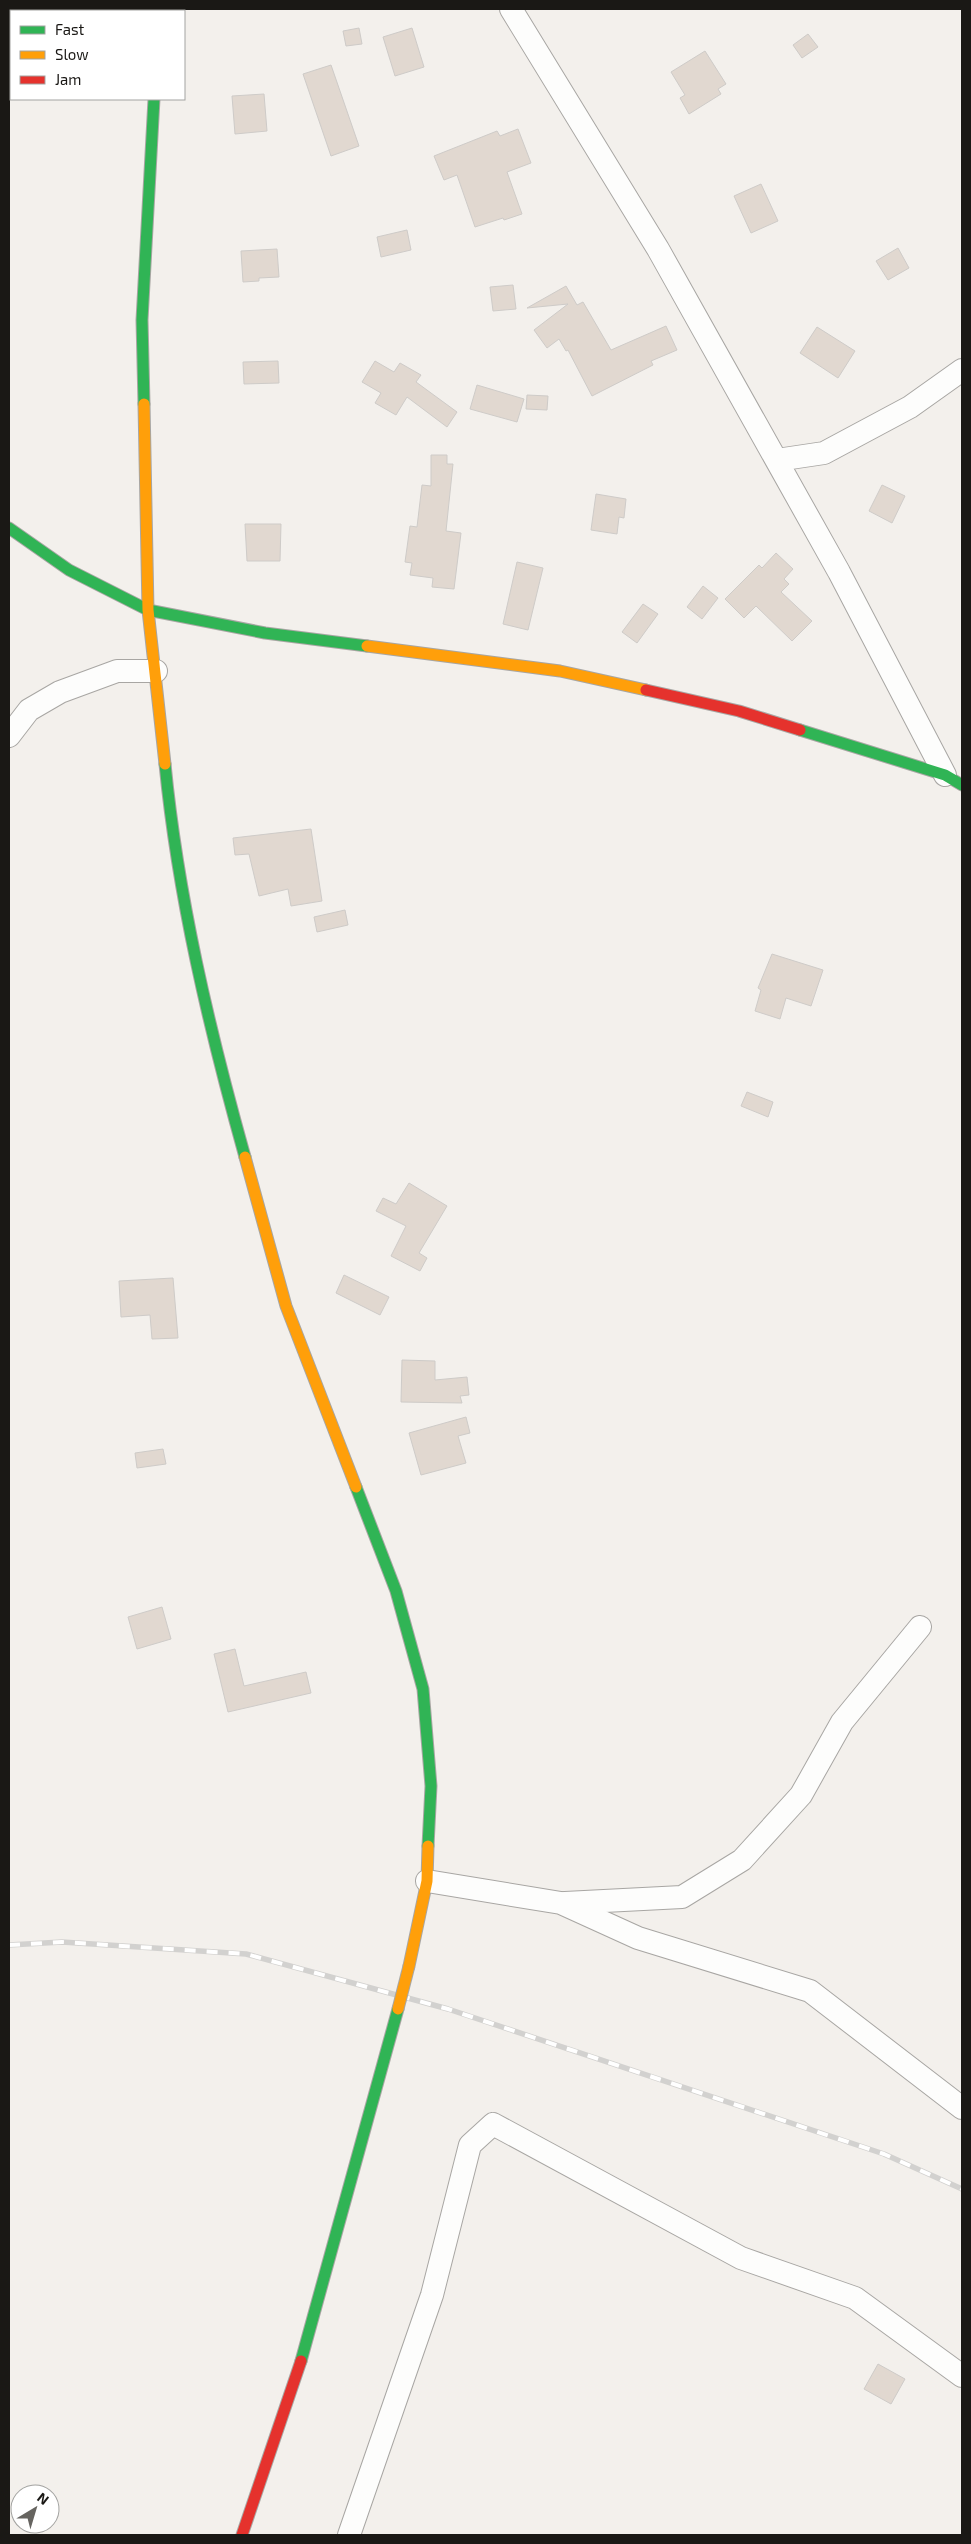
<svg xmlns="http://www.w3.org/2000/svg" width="971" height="2544" viewBox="0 0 971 2544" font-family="'Exo 2',sans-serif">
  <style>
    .building { fill: #e1d8d0; stroke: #cecbc8 }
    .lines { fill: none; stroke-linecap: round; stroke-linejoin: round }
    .street-casing { stroke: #a8a6a3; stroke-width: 24 }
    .fast-casing { stroke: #a8a6a3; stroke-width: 13 }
    .slow-casing { stroke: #a8a6a3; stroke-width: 13 }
    .jam-casing { stroke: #a8a6a3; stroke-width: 13 }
    .street { stroke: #fdfdfc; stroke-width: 22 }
    .fast { stroke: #30b455; stroke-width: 11 }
    .slow { stroke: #ff9f0a; stroke-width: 11 }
    .jam { stroke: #e5322d; stroke-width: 11 }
    .rail-casing { stroke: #d2d1cf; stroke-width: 5.5 }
    .rail { stroke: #fff; stroke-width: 4; stroke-dasharray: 11; stroke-linecap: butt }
    .slow-bridge-casing { stroke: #a8a6a3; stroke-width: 13; stroke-linecap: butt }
    .slow-bridge { stroke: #ff9f0a; stroke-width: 11 }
  </style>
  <rect width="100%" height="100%" fill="#f3f0ec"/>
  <!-- building -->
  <g class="building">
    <path d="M 359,28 L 362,44 L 346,46 L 343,31 Z"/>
    <path d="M 412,28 L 424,67 L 395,76 L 383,37 Z"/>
    <path d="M 808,34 L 818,47 L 802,58 L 793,45 Z"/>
    <path d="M 705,51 L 726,84 L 718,89 L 721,94 L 689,114 L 680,98 L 685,95 L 671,72 Z"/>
    <path d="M 331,65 L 359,146 L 331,156 L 303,74 Z"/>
    <path d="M 264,94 L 267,131 L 235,134 L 232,96 Z"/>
    <path d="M 518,129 L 531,163 L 507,172 L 522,214 L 504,220 L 503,218 L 475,227 L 457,175 L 444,180 L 434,156 L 497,131 L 500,136 Z"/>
    <path d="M 761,184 L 778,221 L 751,233 L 734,196 Z"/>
    <path d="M 407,230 L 411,250 L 381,257 L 377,237 Z"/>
    <path d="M 898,248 L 909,268 L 888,280 L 876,261 Z"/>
    <path d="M 277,249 L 279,277 L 259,278 L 259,281 L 243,282 L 241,251 Z"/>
    <path d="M 513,285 L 516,309 L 493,311 L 490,287 Z"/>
    <path d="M 566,286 L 577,305 L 583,302 L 611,350 L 666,326 L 677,350 L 651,361 L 653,365 L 592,396 L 568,350 L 566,351 L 559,339 L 547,348 L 534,330 L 568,304 L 527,308 Z"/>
    <path d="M 817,327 L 855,351 L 838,378 L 800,353 Z"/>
    <path d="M 278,361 L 279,383 L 244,384 L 243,362 Z"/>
    <path d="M 375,361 L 394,372 L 400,363 L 421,375 L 416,382 L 457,412 L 447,427 L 407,397 L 396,415 L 375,403 L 381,393 L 362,382 Z"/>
    <path d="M 477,385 L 524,399 L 517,422 L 470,409 Z"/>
    <path d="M 527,395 L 548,396 L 547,410 L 526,409 Z"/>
    <path d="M 431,455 L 447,455 L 447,464 L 453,464 L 446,531 L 461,533 L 454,589 L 432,587 L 433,578 L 410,575 L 412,563 L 405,562 L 410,526 L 417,527 L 422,485 L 431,486 Z"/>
    <path d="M 882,485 L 905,496 L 892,523 L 869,511 Z"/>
    <path d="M 596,494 L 626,499 L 624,518 L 619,517 L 617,534 L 591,530 Z"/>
    <path d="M 245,524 L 281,524 L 280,561 L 247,561 Z"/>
    <path d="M 776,553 L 793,569 L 784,579 L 789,584 L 781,592 L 812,621 L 792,641 L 756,606 L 744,618 L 725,599 L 759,565 L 762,568 Z"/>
    <path d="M 517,562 L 543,568 L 528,630 L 503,624 Z"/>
    <path d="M 703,586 L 718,598 L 702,619 L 687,607 Z"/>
    <path d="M 643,604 L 658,614 L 637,643 L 622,632 Z"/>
    <path d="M 311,829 L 322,901 L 291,906 L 288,889 L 259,896 L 249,854 L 235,855 L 233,838 Z"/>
    <path d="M 345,910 L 348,925 L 317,932 L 314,917 Z"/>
    <path d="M 772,954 L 823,970 L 811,1006 L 786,998 L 780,1019 L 755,1011 L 761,990 L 758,988 Z"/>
    <path d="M 747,1092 L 773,1102 L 768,1117 L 741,1106 Z"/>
    <path d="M 409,1183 L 447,1206 L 419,1253 L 427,1258 L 420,1271 L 391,1256 L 406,1226 L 376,1211 L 383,1198 L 396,1204 Z"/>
    <path d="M 344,1275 L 389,1297 L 380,1315 L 336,1293 Z"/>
    <path d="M 173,1278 L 178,1338 L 152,1339 L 150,1315 L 121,1317 L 119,1281 Z"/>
    <path d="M 402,1360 L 435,1361 L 435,1380 L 467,1377 L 469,1395 L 460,1396 L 462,1403 L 401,1402 Z"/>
    <path d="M 466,1417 L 470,1433 L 458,1436 L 466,1463 L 421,1475 L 409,1433 Z"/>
    <path d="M 163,1449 L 166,1464 L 137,1468 L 135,1453 Z"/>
    <path d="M 162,1607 L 171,1639 L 137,1649 L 128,1617 Z"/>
    <path d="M 235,1649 L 244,1686 L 306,1672 L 311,1693 L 228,1712 L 214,1654 Z"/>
    <path d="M 878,2364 L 905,2379 L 891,2404 L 864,2389 Z"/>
  </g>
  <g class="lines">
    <!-- street casing -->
    <g class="street-casing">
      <g id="street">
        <path d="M 511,9 L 658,249 L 839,572 L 945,775"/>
        <path d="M 777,460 L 824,453 L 910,407 L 962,370"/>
        <path d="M 9,736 L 29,710 L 60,692 L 117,671 L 156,671"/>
        <path d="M 427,1881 L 561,1903 L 638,1938 L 810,1991 L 962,2108"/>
        <path d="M 565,1903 L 682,1897 L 742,1860 L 801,1795 L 842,1722 L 920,1627"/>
        <path d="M 349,2535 L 432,2295 L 470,2145 L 493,2124 L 741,2258 L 855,2298 L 962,2376"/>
      </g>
    </g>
    <!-- fast casing -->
    <g class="fast-casing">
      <g id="fast">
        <path d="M 166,11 L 167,9"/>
        <path d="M 144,404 L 142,320 L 154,99"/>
        <path d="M 9,528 L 69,570 L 148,610 L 265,633 L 367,646"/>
        <path d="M 800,730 L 945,775 L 962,785"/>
        <path d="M 165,764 C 178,897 209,1028 245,1157"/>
        <path d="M 356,1487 L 396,1591 L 423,1689 L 431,1786 L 428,1846"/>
        <path d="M 301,2361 L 398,2009"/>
      </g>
    </g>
    <!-- slow casing -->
    <g class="slow-casing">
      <g id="slow">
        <path d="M 144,404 L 148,610 L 165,764"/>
        <path d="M 367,646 L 560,671 L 646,690"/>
        <path d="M 245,1157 L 286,1306 L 356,1487"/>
        <path d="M 409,1966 L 427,1881 L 428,1846"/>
      </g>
    </g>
    <!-- jam casing -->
    <g class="jam-casing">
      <g id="jam">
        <path d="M 646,690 L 739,711 L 800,730"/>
        <path d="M 242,2535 L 301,2361"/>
      </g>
    </g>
    <!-- street -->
    <use href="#street" class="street"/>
    <!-- fast -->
    <use href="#fast" class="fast"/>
    <!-- slow -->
    <use href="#slow" class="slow"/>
    <!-- jam -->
    <use href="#jam" class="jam"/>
    <!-- rail casing -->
    <g class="rail-casing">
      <path id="rail" d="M 9,1945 L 62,1942 L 246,1954 L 448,2009 L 884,2154 L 962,2189"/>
    </g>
    <!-- rail -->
    <use href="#rail" class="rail"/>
    <!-- slow-bridge casing -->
    <g class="slow-bridge-casing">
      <path id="slow-bridge" d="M 398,2009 L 409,1966"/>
    </g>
    <!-- slow-bridge -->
    <use href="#slow-bridge" class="slow-bridge"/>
  </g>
  <!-- border -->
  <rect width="971" height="2544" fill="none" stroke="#1a1815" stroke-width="20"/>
  <!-- legend -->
  <rect x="10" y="10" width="175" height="90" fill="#ffffff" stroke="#a3a3a1"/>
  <rect x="20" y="26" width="25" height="8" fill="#30b455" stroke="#a3a3a1"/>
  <text x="55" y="35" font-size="15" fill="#1a1815">Fast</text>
  <rect x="20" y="51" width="25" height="8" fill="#ff9f0a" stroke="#a3a3a1"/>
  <text x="55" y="60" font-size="15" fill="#1a1815">Slow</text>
  <rect x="20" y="76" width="25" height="8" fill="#e5322d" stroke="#a3a3a1"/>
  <text x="55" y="85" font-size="15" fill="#1a1815">Jam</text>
  <!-- north arrow -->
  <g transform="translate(35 2509) rotate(38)"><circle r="24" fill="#ffffff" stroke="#a3a3a1"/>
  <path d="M0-4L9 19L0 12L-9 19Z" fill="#666460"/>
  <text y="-8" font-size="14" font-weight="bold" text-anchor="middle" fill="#1a1815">N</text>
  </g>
</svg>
